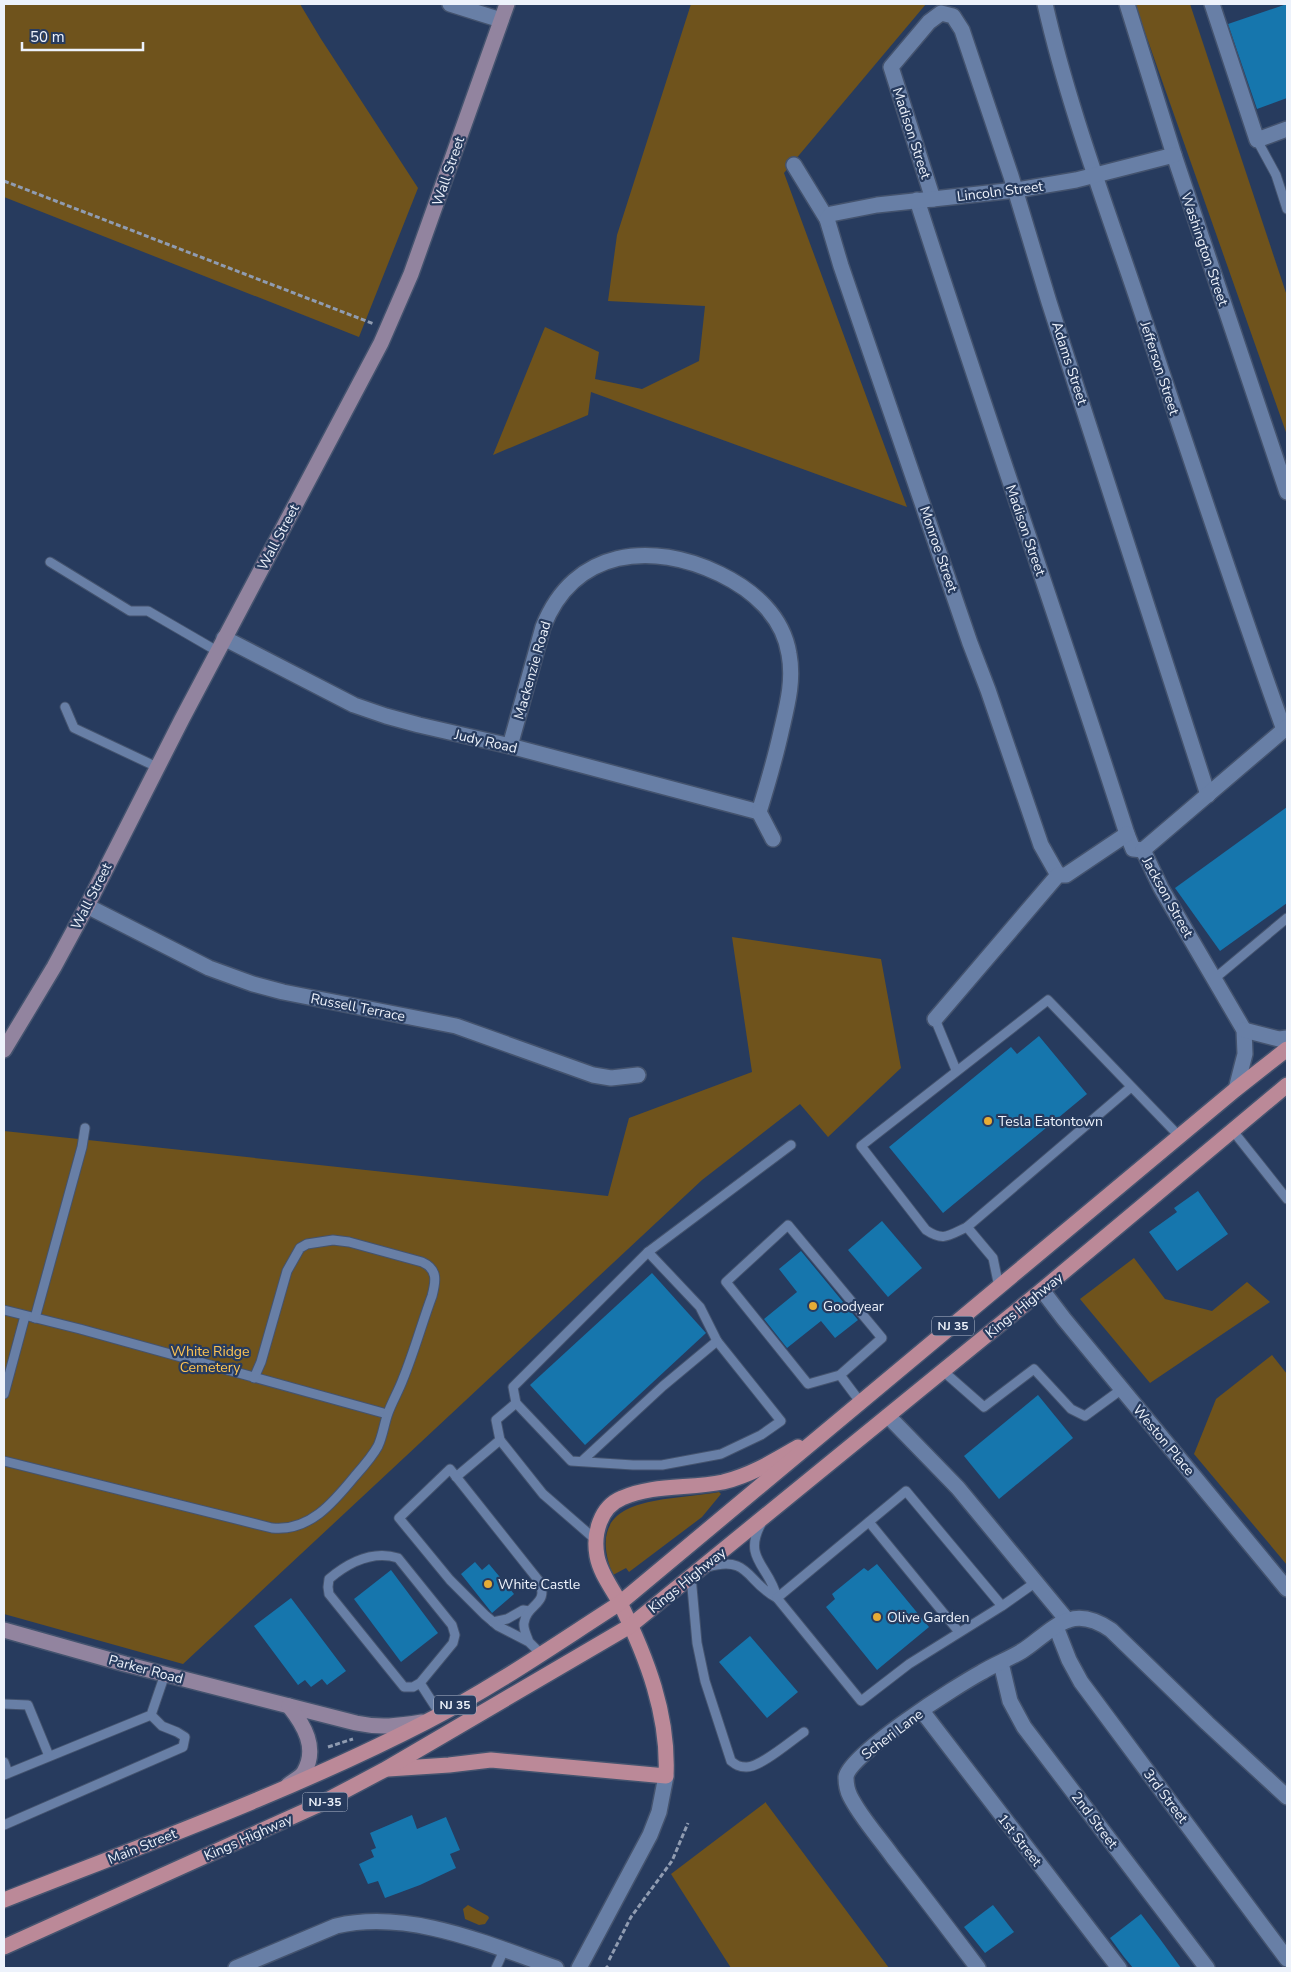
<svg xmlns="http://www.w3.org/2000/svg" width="1291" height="1972" viewBox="0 0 1291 1972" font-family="'Nunito Sans',sans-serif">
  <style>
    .green { fill: #6f531c }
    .building { fill: #1676ad }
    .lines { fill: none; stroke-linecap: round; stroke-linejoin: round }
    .lane-casing { stroke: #44536e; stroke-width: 11 }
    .street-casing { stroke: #44536e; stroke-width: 18 }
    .secondary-casing { stroke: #44536e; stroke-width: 18 }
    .primary-casing { stroke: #44536e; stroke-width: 18 }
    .path { stroke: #909cb1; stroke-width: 3; stroke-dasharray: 5 2.5; stroke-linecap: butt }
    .lane { stroke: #687fa6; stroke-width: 9 }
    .street { stroke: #687fa6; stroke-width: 15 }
    .secondary { stroke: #92849f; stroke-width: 15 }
    .primary { stroke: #bb8998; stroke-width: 15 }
    .poi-dot { fill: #e6ac36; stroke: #273b5e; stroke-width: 2 }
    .labels { text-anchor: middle; stroke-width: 4.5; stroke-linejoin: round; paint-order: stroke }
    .shield { fill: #273b5e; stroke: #b2bbcc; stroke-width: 1 }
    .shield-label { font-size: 12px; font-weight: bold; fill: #edf2fb }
    .street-label { font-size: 14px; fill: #edf2fb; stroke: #273b5e }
    .poi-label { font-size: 14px; fill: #edf2fb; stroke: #273b5e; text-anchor: start }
    .park-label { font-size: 14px; fill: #fdc353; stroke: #273b5e }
  </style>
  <rect width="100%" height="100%" fill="#273b5e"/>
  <!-- green -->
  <g class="green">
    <path d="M 4,4 L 300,4 L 321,39 L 418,188 L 359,337 L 4,197 Z"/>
    <path d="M 691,4 L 926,4 L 784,173 L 907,507 L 591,392 L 588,415 L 493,455 L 545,327 L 599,352 L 595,379 L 642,389 L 699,361 L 705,306 L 608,301 L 617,235 Z"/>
    <path d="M 1135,4 L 1190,4 L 1287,296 L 1287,435 Z"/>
    <path d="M 732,937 L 881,959 L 901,1068 L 828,1137 L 800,1104 L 702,1180 L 183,1664 L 4,1614 L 4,1131 L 608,1196 L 629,1118 L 752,1072 Z"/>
    <path d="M 1134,1258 L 1165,1299 L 1212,1311 L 1247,1282 L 1270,1302 L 1150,1383 L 1080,1299 Z"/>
    <path d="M 1272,1355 L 1287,1374 L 1287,1565 L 1194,1454 L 1216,1399 Z"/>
    <path d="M 719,1492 L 721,1494 L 702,1517 L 629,1572 L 626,1568 L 613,1575 C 580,1493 666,1502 719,1492 Z"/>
    <path d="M 766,1802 L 766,1803 L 889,1968 L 731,1968 L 671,1874 Z"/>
    <path d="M 468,1905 L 488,1916 L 489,1918 L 485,1924 L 479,1925 L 465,1919 L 463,1909 Z"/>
  </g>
  <!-- building -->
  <g class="building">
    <path d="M 1287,4 L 1287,98 L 1257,109 L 1228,24 Z"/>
    <path d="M 1287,807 L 1287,903 L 1220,951 L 1175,888 Z"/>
    <path d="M 1039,1036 L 1087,1094 L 943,1213 L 889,1147 L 1011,1047 L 1017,1054 Z"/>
    <path d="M 1198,1191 L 1228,1234 L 1177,1271 L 1149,1232 L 1177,1212 L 1174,1208 Z"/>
    <path d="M 882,1221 L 922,1268 L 888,1297 L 848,1250 Z"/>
    <path d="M 801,1251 L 858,1320 L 835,1338 L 821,1321 L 787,1348 L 764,1319 L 797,1292 L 779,1269 Z"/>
    <path d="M 652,1273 L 706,1333 L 585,1445 L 530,1385 Z"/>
    <path d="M 1038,1395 L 1073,1438 L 999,1499 L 964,1456 Z"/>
    <path d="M 475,1562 L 482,1570 L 489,1564 L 514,1594 L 492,1613 L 461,1574 Z"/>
    <path d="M 877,1564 L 929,1627 L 877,1670 L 826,1607 L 835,1599 L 832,1594 L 864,1568 L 868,1571 Z"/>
    <path d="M 391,1570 L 438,1633 L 401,1662 L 354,1599 Z"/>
    <path d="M 291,1598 L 346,1671 L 327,1685 L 322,1679 L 311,1687 L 305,1680 L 298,1685 L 254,1626 Z"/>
    <path d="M 750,1636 L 798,1692 L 767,1718 L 719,1662 Z"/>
    <path d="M 412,1815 L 417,1829 L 446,1817 L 460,1850 L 450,1854 L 456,1868 L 420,1885 L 385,1898 L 378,1881 L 368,1884 L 359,1864 L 374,1857 L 371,1850 L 376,1848 L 370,1833 Z"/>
    <path d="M 993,1905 L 1014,1932 L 985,1953 L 964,1927 Z"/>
    <path d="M 1141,1914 L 1160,1939 L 1181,1968 L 1133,1968 L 1124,1957 L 1110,1938 Z"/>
  </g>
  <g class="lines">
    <!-- lane casing -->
    <g class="lane-casing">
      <g id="lane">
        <path d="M 1257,140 L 1276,175 L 1287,209"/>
        <path d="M 50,562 L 130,611 L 148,611 L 217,651"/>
        <path d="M 65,707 L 74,728 L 157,767"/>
        <path d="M 1214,979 L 1287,918"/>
        <path d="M 935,1019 L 956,1070"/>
        <path d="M 1131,1087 L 967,1227 C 949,1235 944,1242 926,1230 L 861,1146 L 1048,1000 L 1179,1136"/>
        <path d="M 1233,1131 L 1287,1199"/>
        <path d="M 788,1225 L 882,1338 L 840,1375 L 808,1384 L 726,1282 Z"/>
        <path d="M 967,1227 L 993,1258 L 999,1287"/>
        <path d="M 648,1252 L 791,1145"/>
        <path d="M 4,1310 L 80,1329 L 387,1414"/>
        <path d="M 35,1318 L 82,1147 L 85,1128"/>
        <path d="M 943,1371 L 984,1407 L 1034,1369 L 1071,1409 L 1085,1416 L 1122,1389"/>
        <path d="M 840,1375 L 861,1403"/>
        <path d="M 4,1394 L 25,1316"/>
        <path d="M 516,1403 L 513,1387 L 648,1252 L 700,1307 L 717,1341"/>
        <path d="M 500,1440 L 496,1420 L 516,1403 L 571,1461 L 633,1465 L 662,1465 L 721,1454 L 761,1435 L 781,1421 L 717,1341 L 663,1386 L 582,1461"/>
        <path d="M 4,1461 L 272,1528 C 309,1532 333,1503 355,1476 C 363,1467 372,1457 378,1446 C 383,1435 384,1424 388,1413 C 392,1402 399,1390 403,1379 C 414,1352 422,1323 432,1296 C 436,1281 438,1269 422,1262 L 349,1242 L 333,1240 L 307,1244 L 300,1248 L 287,1271 L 261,1362 L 254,1378"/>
        <path d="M 456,1477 L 500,1440 L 543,1494 L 596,1540"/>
        <path d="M 869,1522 L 959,1632"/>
        <path d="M 708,1567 C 750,1555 746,1582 777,1598 C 770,1566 742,1559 761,1524"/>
        <path d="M 691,1576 L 697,1643 L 705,1681 L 731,1761 C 736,1765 739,1767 746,1767 C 760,1768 792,1740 804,1732"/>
        <path d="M 1002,1606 L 909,1664 L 861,1701 L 777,1598 L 906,1491 L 1002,1606 L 1036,1582"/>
        <path d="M 493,1622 L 507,1619 L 523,1610 L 529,1611"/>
        <path d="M 529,1642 C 527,1636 523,1629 524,1623 C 527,1603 550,1605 539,1581 L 450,1469 L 399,1518 L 450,1580 L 485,1615 L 498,1626 L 529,1642 L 541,1654"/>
        <path d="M 420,1683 L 453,1643 L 455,1635 L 452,1625 L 398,1558 C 372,1550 348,1563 329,1579 L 328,1587 L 329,1594 L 404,1687 L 413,1687 L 420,1683 L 440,1714"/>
        <path d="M 4,1704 L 28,1705 L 49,1756"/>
        <path d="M 4,1762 L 8,1773"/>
        <path d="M 4,1775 L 151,1715 L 165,1674"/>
        <path d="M 4,1825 L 183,1747 L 185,1737 L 177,1732 L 162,1726 L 151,1715"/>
        <path d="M 496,1968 L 504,1950"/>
      </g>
    </g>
    <!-- street casing -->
    <g class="street-casing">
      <g id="street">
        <path d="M 450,4 L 501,20"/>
        <path d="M 1045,4 C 1068,105 1105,203 1138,301 C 1186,444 1233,588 1284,730"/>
        <path d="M 1127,4 L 1174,155 L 1287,492"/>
        <path d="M 1212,4 L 1257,140 L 1287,129"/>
        <path d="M 794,165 L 827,219 L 841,266 L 970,643 L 988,690 L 1041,845 L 1058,875"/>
        <path d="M 933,199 L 891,67 L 929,22 L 941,13 L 953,16 L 962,30 L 1011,176 L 1049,302 L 1208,795"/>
        <path d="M 917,200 C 985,412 1059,622 1127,834 L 1133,849 L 1143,850"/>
        <path d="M 827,219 L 831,214 L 877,205 L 1016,190 L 1076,180 L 1174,155"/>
        <path d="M 224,638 L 354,705 L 386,716 L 419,725 L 510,746 L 759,812"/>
        <path d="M 510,746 L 543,627 C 574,548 652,541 720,574 C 753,590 783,616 789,654 C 794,681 787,706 781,732 C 775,759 767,786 759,812"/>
        <path d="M 759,812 L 773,839"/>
        <path d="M 1143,850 L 1161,888 L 1244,1030 L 1245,1054 L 1236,1089"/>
        <path d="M 1143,850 L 1287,727"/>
        <path d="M 87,906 L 209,968 L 253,984 L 283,992 L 456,1026 L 593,1075 L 611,1078 L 638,1075"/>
        <path d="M 935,1019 L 1058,875 L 1066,875 L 1127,834"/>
        <path d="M 1244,1030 L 1279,1039 L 1287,1038"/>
        <path d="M 1042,1290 L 1064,1319 L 1287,1589"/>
        <path d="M 888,1416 L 958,1488 L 1067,1620"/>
        <path d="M 1056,1627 L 1069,1660 L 1081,1682 L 1287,1959"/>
        <path d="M 1001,1663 L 1010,1701 L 1024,1727 L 1207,1968"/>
        <path d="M 922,1711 L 1119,1968"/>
        <path d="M 236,1968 L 336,1926 C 409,1909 487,1944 556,1968"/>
        <path d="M 579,1968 L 650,1835 L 659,1812 L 666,1776"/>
        <path d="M 978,1968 C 950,1931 922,1894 893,1857 C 879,1837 861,1818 850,1796 C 847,1790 846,1783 846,1777 C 849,1754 958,1685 982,1672 C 995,1664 1009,1659 1022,1651 C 1037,1642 1052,1625 1069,1620 C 1084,1615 1099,1622 1111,1630 L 1207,1723 L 1287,1797"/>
      </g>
    </g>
    <!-- secondary casing -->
    <g class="secondary-casing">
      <g id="secondary">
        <path d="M 4,1050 L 54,967 L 87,906 L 182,719 L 381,343 L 411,274 L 507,4"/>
        <path d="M 4,1630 L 125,1664 L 356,1723 C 379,1728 399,1726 422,1722"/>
        <path d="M 288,1785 C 293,1781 301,1777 304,1772 C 318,1748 304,1725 289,1706"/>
      </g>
    </g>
    <!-- primary casing -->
    <g class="primary-casing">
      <g id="primary">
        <path d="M 388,1769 L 449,1765 L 491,1760 L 666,1776 C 669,1715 647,1658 620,1603 C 612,1588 600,1573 597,1556 C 593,1534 600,1507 622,1498 C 653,1484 690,1489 723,1482 C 751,1475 774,1461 798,1447"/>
        <path d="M 4,1900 C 146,1844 290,1792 426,1722 C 493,1688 556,1644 620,1603 L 1236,1089 L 1287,1049"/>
        <path d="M 4,1947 L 316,1806 L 384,1770 L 630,1626 L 1042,1290 L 1287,1085"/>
      </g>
    </g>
    <!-- path -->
    <g class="path">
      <path d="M 4,181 L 374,324"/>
      <path d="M 328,1747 L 353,1739"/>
      <path d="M 609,1960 L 631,1917 L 672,1861 L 688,1823"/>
      <path d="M 606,1966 L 608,1968"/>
    </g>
    <!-- lane -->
    <use href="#lane" class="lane"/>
    <!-- street -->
    <use href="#street" class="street"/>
    <!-- secondary -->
    <use href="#secondary" class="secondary"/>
    <!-- primary -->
    <use href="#primary" class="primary"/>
  </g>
  <!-- markers -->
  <g class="poi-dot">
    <circle cx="988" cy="1121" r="5"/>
    <circle cx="813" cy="1306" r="5"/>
    <circle cx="488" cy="1584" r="5"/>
    <circle cx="877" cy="1617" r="5"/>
  </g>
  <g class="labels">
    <!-- shield labels -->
    <g class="shield">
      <rect x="932" y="1316.5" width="42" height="19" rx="4"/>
      <rect x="434" y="1695.5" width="42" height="19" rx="4"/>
      <rect x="302.5" y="1792.5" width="45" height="19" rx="4"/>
    </g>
    <g class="shield-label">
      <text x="953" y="1330">NJ 35</text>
      <text x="455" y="1709">NJ 35</text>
      <text x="325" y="1806">NJ-35</text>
    </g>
    <!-- street labels -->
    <g class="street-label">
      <text transform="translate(912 133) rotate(72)" y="5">Madison Street</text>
      <text transform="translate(448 171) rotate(-71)" y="5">Wall Street</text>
      <text transform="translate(1000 191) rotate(-7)" y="5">Lincoln Street</text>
      <text transform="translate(1205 249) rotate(71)" y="5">Washington Street</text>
      <text transform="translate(1070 363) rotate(72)" y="5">Adams Street</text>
      <text transform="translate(1160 368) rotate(72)" y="5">Jefferson Street</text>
      <text transform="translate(1026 530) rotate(71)" y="5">Madison Street</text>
      <text transform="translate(278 537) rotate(-62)" y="5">Wall Street</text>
      <text transform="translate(939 549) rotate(71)" y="5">Monroe Street</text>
      <text transform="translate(532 670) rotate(-74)" y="5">Mackenzie Road</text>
      <text transform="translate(486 741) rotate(13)" y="5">Judy Road</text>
      <text transform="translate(91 896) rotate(-63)" y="5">Wall Street</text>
      <text transform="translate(1168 897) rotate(61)" y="5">Jackson Street</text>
      <text transform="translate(358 1007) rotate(11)" y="5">Russell Terrace</text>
      <text transform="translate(1024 1305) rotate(-39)" y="5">Kings Highway</text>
      <text transform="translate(1164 1440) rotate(50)" y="5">Weston Place</text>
      <text transform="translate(687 1580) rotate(-39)" y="5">Kings Highway</text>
      <text transform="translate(146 1669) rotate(15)" y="5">Parker Road</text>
      <text transform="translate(892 1734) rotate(-37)" y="5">Scheri Lane</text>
      <text transform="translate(1166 1796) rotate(53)" y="5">3rd Street</text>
      <text transform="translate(1095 1820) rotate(53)" y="5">2nd Street</text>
      <text transform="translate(248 1837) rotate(-24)" y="5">Kings Highway</text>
      <text transform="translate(1020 1840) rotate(52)" y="5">1st Street</text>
      <text transform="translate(142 1846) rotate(-22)" y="5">Main Street</text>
    </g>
    <!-- poi labels -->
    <g class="poi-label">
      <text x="998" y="1126">Tesla Eatontown</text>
      <text x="823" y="1311">Goodyear</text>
      <text x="498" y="1589">White Castle</text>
      <text x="887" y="1622">Olive Garden</text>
    </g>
    <!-- park labels -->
    <g class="park-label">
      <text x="210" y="1356">White Ridge<tspan x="210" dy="16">Cemetery</tspan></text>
    </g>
  </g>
  <!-- border -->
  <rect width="1291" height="1972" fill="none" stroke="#edf2fb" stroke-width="10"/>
  <!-- scale -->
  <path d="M22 42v8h121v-8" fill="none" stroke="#edf2fb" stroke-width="2.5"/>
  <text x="30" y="42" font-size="15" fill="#edf2fb" stroke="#273b5e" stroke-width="4" paint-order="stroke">50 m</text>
</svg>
